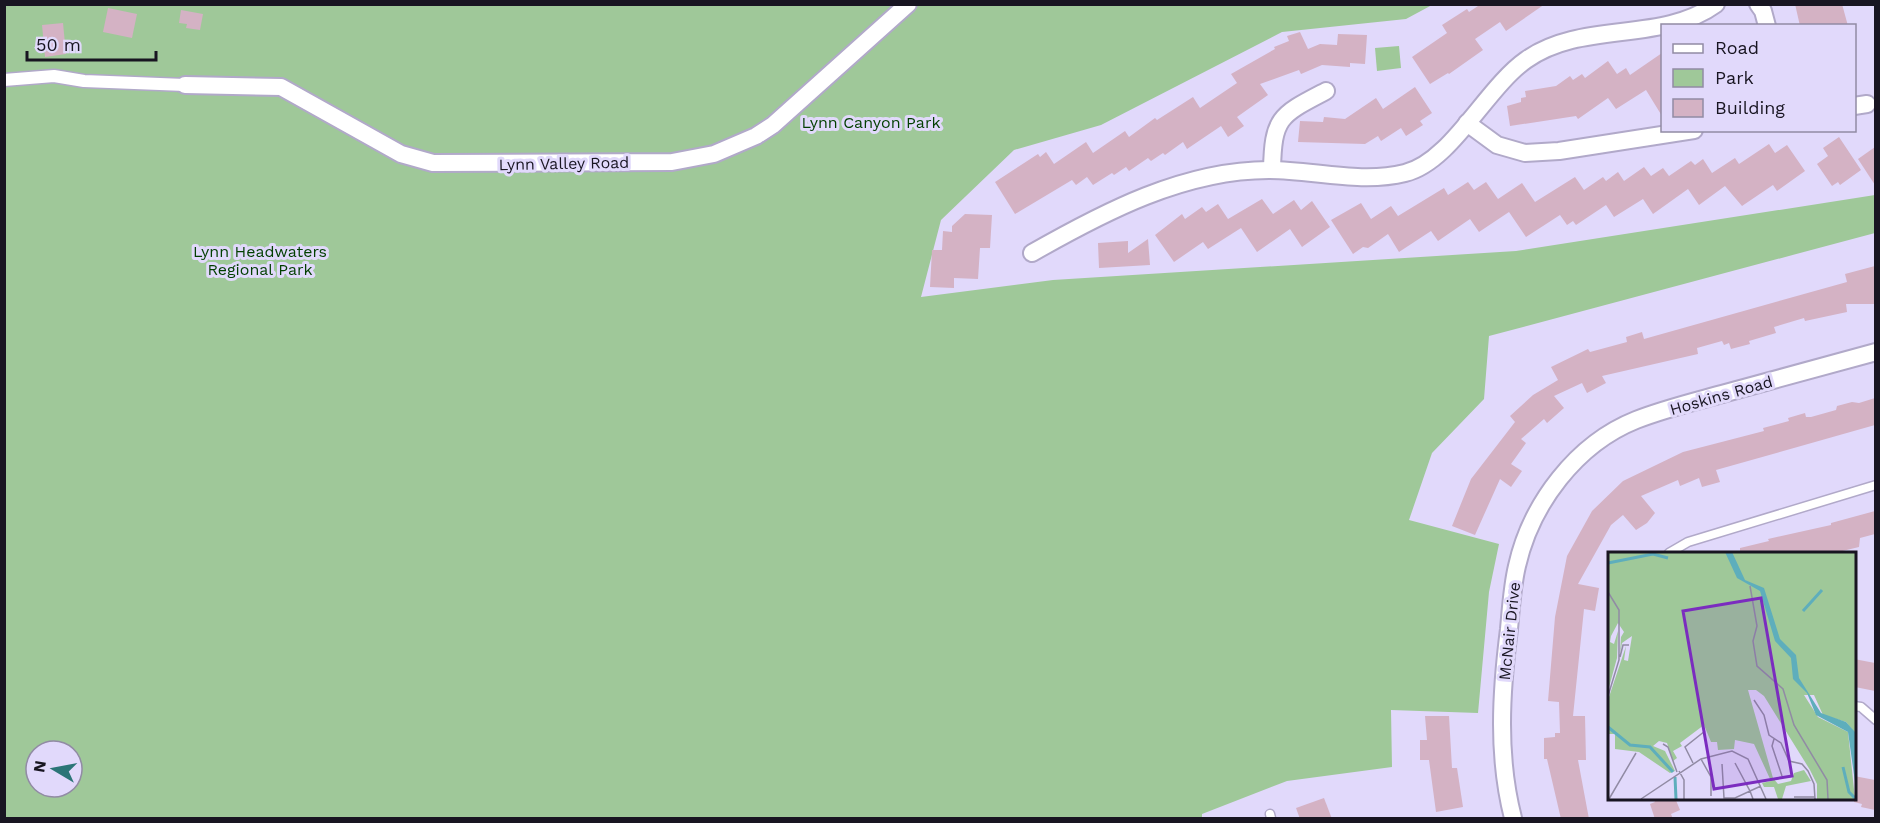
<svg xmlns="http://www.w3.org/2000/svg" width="1880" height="823" viewBox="0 0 1880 823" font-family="'Work Sans',sans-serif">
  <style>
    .green { fill: #9fc899; fill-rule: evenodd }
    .building { fill: #d4b2c4 }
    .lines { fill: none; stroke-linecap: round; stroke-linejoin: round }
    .service-casing { stroke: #b1a9c9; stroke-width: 11 }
    .pedestrian-casing { stroke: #b1a9c9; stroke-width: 15 }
    .minor-casing { stroke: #b1a9c9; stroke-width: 20 }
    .service { stroke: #fff; stroke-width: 8 }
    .pedestrian { stroke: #fff; stroke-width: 12 }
    .minor { stroke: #fff; stroke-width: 16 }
    .labels { text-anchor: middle; stroke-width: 6; stroke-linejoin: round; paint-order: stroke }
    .park-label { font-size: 16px; fill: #023f00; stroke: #e1d9fb }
    .street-label { font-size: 16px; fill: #181521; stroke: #e1d9fb }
    .inset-river { fill: none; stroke: #5eaebc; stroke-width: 3 }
    .inset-road { fill: none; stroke: #918ba4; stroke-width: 1.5 }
    .view { fill: #7b2cbf; fill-opacity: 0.15; stroke: #7b2cbf; stroke-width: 3 }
    .inset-edge { fill: none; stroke: #181521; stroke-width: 3 }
  </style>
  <rect width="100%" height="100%" fill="#e1d9fb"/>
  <!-- green -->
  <g class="green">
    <path d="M 4,5 L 1432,5 L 1406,19 L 1282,32 L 1101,125 L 1014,150 L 941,220 L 921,297 L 1053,280 L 1516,251 L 1875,195 L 1875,233 L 1489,336 L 1484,399 L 1432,453 L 1409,520 L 1499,544 L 1489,592 L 1478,713 L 1391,710 L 1392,767 L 1287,781 L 1202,814 L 1202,818 L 5,818 ZM 36,751 L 72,751 L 72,787 L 36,787 Z"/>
    <path d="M 1399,46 L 1401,68 L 1377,71 L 1375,48 Z"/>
  </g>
  <!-- building -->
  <g class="building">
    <path d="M 1481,4 L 1545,4 L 1506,31 L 1500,22 L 1475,39 L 1483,50 L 1449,74 L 1448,73 L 1430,84 L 1412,57 L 1447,33 L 1442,25 L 1467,9 L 1469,12 Z"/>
    <path d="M 1795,4 L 1842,4 L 1848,26 L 1800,26 Z"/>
    <path d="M 108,8 L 137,14 L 132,38 L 103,32 Z"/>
    <path d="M 181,10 L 203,14 L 200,30 L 186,28 L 187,24 L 179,23 Z"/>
    <path d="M 63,23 L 66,54 L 45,57 L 42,25 Z"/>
    <path d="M 1300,32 L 1308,49 L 1320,44 L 1337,45 L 1338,34 L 1367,35 L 1365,64 L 1350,63 L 1350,67 L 1322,65 L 1301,74 L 1299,70 L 1260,84 L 1268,95 L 1237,117 L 1244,126 L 1228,137 L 1221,126 L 1187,149 L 1183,142 L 1165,155 L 1163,153 L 1151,161 L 1148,158 L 1129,171 L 1126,167 L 1114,175 L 1112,173 L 1093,185 L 1087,177 L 1076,185 L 1072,180 L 1015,214 L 995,182 L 1038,154 L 1040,157 L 1046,152 L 1054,164 L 1086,142 L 1093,153 L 1125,131 L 1129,137 L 1155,118 L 1157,120 L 1193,97 L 1200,108 L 1237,83 L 1231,74 L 1275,49 L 1274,47 L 1289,41 L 1287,36 Z"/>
    <path d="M 1662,53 L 1662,116 L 1646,90 L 1616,109 L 1608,98 L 1578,119 L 1576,116 L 1510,126 L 1507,106 L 1521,102 L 1521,98 L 1526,97 L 1525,91 L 1556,86 L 1570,76 L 1573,80 L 1582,74 L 1585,78 L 1608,61 L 1617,74 L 1626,68 L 1630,75 Z"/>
    <path d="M 1415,87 L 1432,113 L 1420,121 L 1423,125 L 1406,136 L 1401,128 L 1381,141 L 1378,136 L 1365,144 L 1298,142 L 1300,121 L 1323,122 L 1324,117 L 1345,119 L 1376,98 L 1383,109 Z"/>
    <path d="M 1839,137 L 1861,170 L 1840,185 L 1838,182 L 1832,186 L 1817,164 L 1828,156 L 1823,148 Z"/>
    <path d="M 1769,144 L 1775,153 L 1787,145 L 1805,171 L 1777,191 L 1773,185 L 1742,206 L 1725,186 L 1699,205 L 1688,189 L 1653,214 L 1643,199 L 1614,217 L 1606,205 L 1576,225 L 1573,221 L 1567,225 L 1560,215 L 1526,237 L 1509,212 L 1479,232 L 1470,219 L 1438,241 L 1431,231 L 1399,252 L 1388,234 L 1368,248 L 1363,247 L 1353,254 L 1331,220 L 1361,203 L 1371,219 L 1391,206 L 1398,216 L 1444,188 L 1448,195 L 1468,182 L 1474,190 L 1486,182 L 1498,199 L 1522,183 L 1535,202 L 1575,177 L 1584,190 L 1603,177 L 1606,181 L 1618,172 L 1624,181 L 1644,167 L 1651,176 L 1663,168 L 1669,176 L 1691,161 L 1695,165 L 1703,159 L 1712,173 L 1735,158 L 1739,164 Z"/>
    <path d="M 1875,147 L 1875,185 L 1858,159 Z"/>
    <path d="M 1262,199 L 1273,214 L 1294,200 L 1301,210 L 1312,201 L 1330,227 L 1302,247 L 1290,229 L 1257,252 L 1241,228 L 1208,249 L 1203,242 L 1174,262 L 1155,235 L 1182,214 L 1185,219 L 1202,207 L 1206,212 L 1218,204 L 1228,219 Z"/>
    <path d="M 965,214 L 992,215 L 990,248 L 980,248 L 978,279 L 954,278 L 954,288 L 930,287 L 932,250 L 942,250 L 943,231 L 952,232 L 952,226 Z"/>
    <path d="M 1148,239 L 1150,265 L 1099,268 L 1098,243 L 1128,241 L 1128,253 Z"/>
    <path d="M 1875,266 L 1875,304 L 1846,304 L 1847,312 L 1805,321 L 1804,318 L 1774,327 L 1776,333 L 1749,341 L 1750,344 L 1731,349 L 1729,343 L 1724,345 L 1722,341 L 1697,348 L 1698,354 L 1602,376 L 1606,383 L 1587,393 L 1582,383 L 1554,396 L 1564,408 L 1547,423 L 1544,419 L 1521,439 L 1526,443 L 1511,464 L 1522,471 L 1511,487 L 1500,479 L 1475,535 L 1452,526 L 1471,479 L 1515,422 L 1510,416 L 1533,395 L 1558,380 L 1551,367 L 1588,349 L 1590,352 L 1627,342 L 1626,337 L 1642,332 L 1644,339 L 1847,282 L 1845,274 Z"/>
    <path d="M 1875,398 L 1875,425 L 1716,470 L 1720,482 L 1702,487 L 1699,478 L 1680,486 L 1678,480 L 1641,496 L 1655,513 L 1647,523 L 1636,530 L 1623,515 L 1611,525 L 1578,584 L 1599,588 L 1595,611 L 1584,609 L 1573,716 L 1585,716 L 1586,760 L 1578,760 L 1589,819 L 1561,819 L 1547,759 L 1544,759 L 1544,738 L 1555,737 L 1555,733 L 1560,733 L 1559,702 L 1548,701 L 1555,617 L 1567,556 L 1592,511 L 1623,481 L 1683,452 L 1764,431 L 1763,428 L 1789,421 L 1788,418 L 1805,413 L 1806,417 L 1811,417 L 1836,410 L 1837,406 L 1852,402 L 1859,403 Z"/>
    <path d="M 1875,511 L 1875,534 L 1860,538 L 1859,547 L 1834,553 L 1740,553 L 1740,548 L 1769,541 L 1768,539 L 1831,525 L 1831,523 Z"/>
    <path d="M 1854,659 L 1875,663 L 1875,691 L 1855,687 Z"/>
    <path d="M 1425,716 L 1449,716 L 1452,768 L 1457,768 L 1463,807 L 1436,812 L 1429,760 L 1420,760 L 1420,740 L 1427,740 Z"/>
    <path d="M 1854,776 L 1875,780 L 1875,810 L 1861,807 L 1862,804 L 1854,802 Z"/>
    <path d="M 1324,798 L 1332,819 L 1300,819 L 1296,808 Z"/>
    <path d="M 1653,798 L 1675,798 L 1680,810 L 1671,814 L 1673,819 L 1655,819 L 1650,804 L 1655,802 Z"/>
  </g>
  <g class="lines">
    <!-- service casing -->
    <g class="service-casing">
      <g id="service">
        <path d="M 1669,553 L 1688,542 L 1876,485"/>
        <path d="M 1854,706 L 1861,707 L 1876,720"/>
        <path d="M 1270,814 L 1271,818"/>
      </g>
    </g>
    <!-- pedestrian casing -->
    <g class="pedestrian-casing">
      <path id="pedestrian" d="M 4,80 L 54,76 L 84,81 L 185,85"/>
    </g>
    <!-- minor casing -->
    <g class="minor-casing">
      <g id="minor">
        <path d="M 1758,4 L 1763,11 L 1767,26"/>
        <path d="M 185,85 L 281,87 L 401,154 L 433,163 L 672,162 L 714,154 L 756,136 L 773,125 L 908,4"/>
        <path d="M 1854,106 L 1867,104"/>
        <path d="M 1467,123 L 1497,145 L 1525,153 L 1559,151 L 1694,130"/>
        <path d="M 1272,170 C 1273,117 1280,115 1326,91"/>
        <path d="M 1032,253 C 1104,212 1184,170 1269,170 C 1313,170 1361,184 1405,173 C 1451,162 1486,88 1526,60 C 1582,20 1661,44 1716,4"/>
        <path d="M 1513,818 C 1497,756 1501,692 1509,629 C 1511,608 1512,587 1517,566 C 1531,504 1576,444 1636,420 C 1664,409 1693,402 1722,394 C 1773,380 1824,366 1876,352"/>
      </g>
    </g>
    <!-- service -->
    <use href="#service" class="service"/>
    <!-- pedestrian -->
    <use href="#pedestrian" class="pedestrian"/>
    <!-- minor -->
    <use href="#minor" class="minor"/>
  </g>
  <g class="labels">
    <!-- park labels -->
    <g class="park-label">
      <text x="871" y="128">Lynn Canyon Park</text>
      <text x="260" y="257">Lynn Headwaters<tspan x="260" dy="18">Regional Park</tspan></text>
    </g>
    <!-- street labels -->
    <g class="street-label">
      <text transform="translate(564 163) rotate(-1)" y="6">Lynn Valley Road</text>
      <text transform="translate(1721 395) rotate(-16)" y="6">Hoskins Road</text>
      <text transform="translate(1509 631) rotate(-84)" y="6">McNair Drive</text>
    </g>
  </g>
  <!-- overview -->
  <g transform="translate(1608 552)">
    <rect width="248" height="248" fill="#e1d9fb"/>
    <path d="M 0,0 L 247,0 L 247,181 L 238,170 L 215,163 L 206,143 L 196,143 L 210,165 L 240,180 L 247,247 L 209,247 L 209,232 L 202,218 L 156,144 L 148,138 L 140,138 L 165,226 L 170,232 L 183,229 L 186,221 L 196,218 L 203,229 L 178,234 L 174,247 L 170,247 L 166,235 L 156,235 L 154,231 L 163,229 L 146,192 L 127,188 L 126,197 L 110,198 L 109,190 L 103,190 L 96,173 L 72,191 L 74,194 L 65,199 L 69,206 L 65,209 L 59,191 L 51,189 L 45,194 L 57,199 L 67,219 L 62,221 L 31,200 L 7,197 L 7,182 L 0,182 L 0,148 L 18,94 L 16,108 L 20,109 L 24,84 L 14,91 L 12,102 L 13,85 L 16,80 L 10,71 L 3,84 L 2,90 L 6,92 L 10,79 L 9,106 L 0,139 Z" fill="#9fc899"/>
    <path d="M 117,0 L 124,0 L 137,28 L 156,36 L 172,87 L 188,103 L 191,126 L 213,161 L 238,170 L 247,180 L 247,230 L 240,180 L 208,163 L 199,141 L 185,127 L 183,106 L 167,89 L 152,39 L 129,26 Z" fill="#5eaebc"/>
    <path class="inset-river" d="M 0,11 L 45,2 L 60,6M 195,59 L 214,38M 0,175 L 22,193 L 42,195 L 65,220M 235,215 L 241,240 L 248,247M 67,225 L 68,247"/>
    <path class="inset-road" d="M 142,34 L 149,74 L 145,89 L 149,114 L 175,137 L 186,173 L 219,228 L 220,247M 0,40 L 11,58 L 11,108 L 0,144M 12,105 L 15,93 L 21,93M 146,148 L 156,163 L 161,183 L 173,191 L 181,209 L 194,212 L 200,219 L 206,232 L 207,247M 166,187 L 164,194 L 174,224M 55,192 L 60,195 L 69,220M 93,207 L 103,225 L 103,244M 85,211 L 77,195 L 97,179M 127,211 L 142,239 L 153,234M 114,212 L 116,246 L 127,246 L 142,239 L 145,247M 71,219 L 76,228 L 76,247M 186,245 L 207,245M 1,247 L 28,201M 33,247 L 93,207 L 124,199 L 140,207 L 158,247"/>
    <path class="view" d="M 153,46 L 184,224 L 106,237 L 75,59 Z"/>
    <rect width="248" height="248" class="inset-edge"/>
  </g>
  <!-- border -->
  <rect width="1880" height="823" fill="none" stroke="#181521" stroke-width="12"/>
  <!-- legend -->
  <rect x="1661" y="24" width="195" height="108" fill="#e1d9fb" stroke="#918ba4" stroke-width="1.5"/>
  <rect x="1673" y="44" width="30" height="9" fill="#ffffff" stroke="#918ba4" stroke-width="1.5"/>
  <text x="1715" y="54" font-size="18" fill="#181521">Road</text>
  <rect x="1673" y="69" width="30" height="18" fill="#9fc899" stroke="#918ba4" stroke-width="1.5"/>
  <text x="1715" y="84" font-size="18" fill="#181521">Park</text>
  <rect x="1673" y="99" width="30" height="18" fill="#d4b2c4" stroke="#918ba4" stroke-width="1.5"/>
  <text x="1715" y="114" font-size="18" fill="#181521">Building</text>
  <!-- north arrow -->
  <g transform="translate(54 769) rotate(280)"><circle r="28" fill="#e1d9fb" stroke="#918ba4" stroke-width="1.5"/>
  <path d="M0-4.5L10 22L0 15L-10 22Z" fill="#2b7577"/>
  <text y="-9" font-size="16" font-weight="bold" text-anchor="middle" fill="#181521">N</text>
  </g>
  <!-- scale -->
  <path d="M27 51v9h129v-9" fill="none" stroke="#181521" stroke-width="3"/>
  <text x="36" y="51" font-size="18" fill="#181521" stroke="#e1d9fb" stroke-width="4.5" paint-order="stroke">50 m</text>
</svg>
